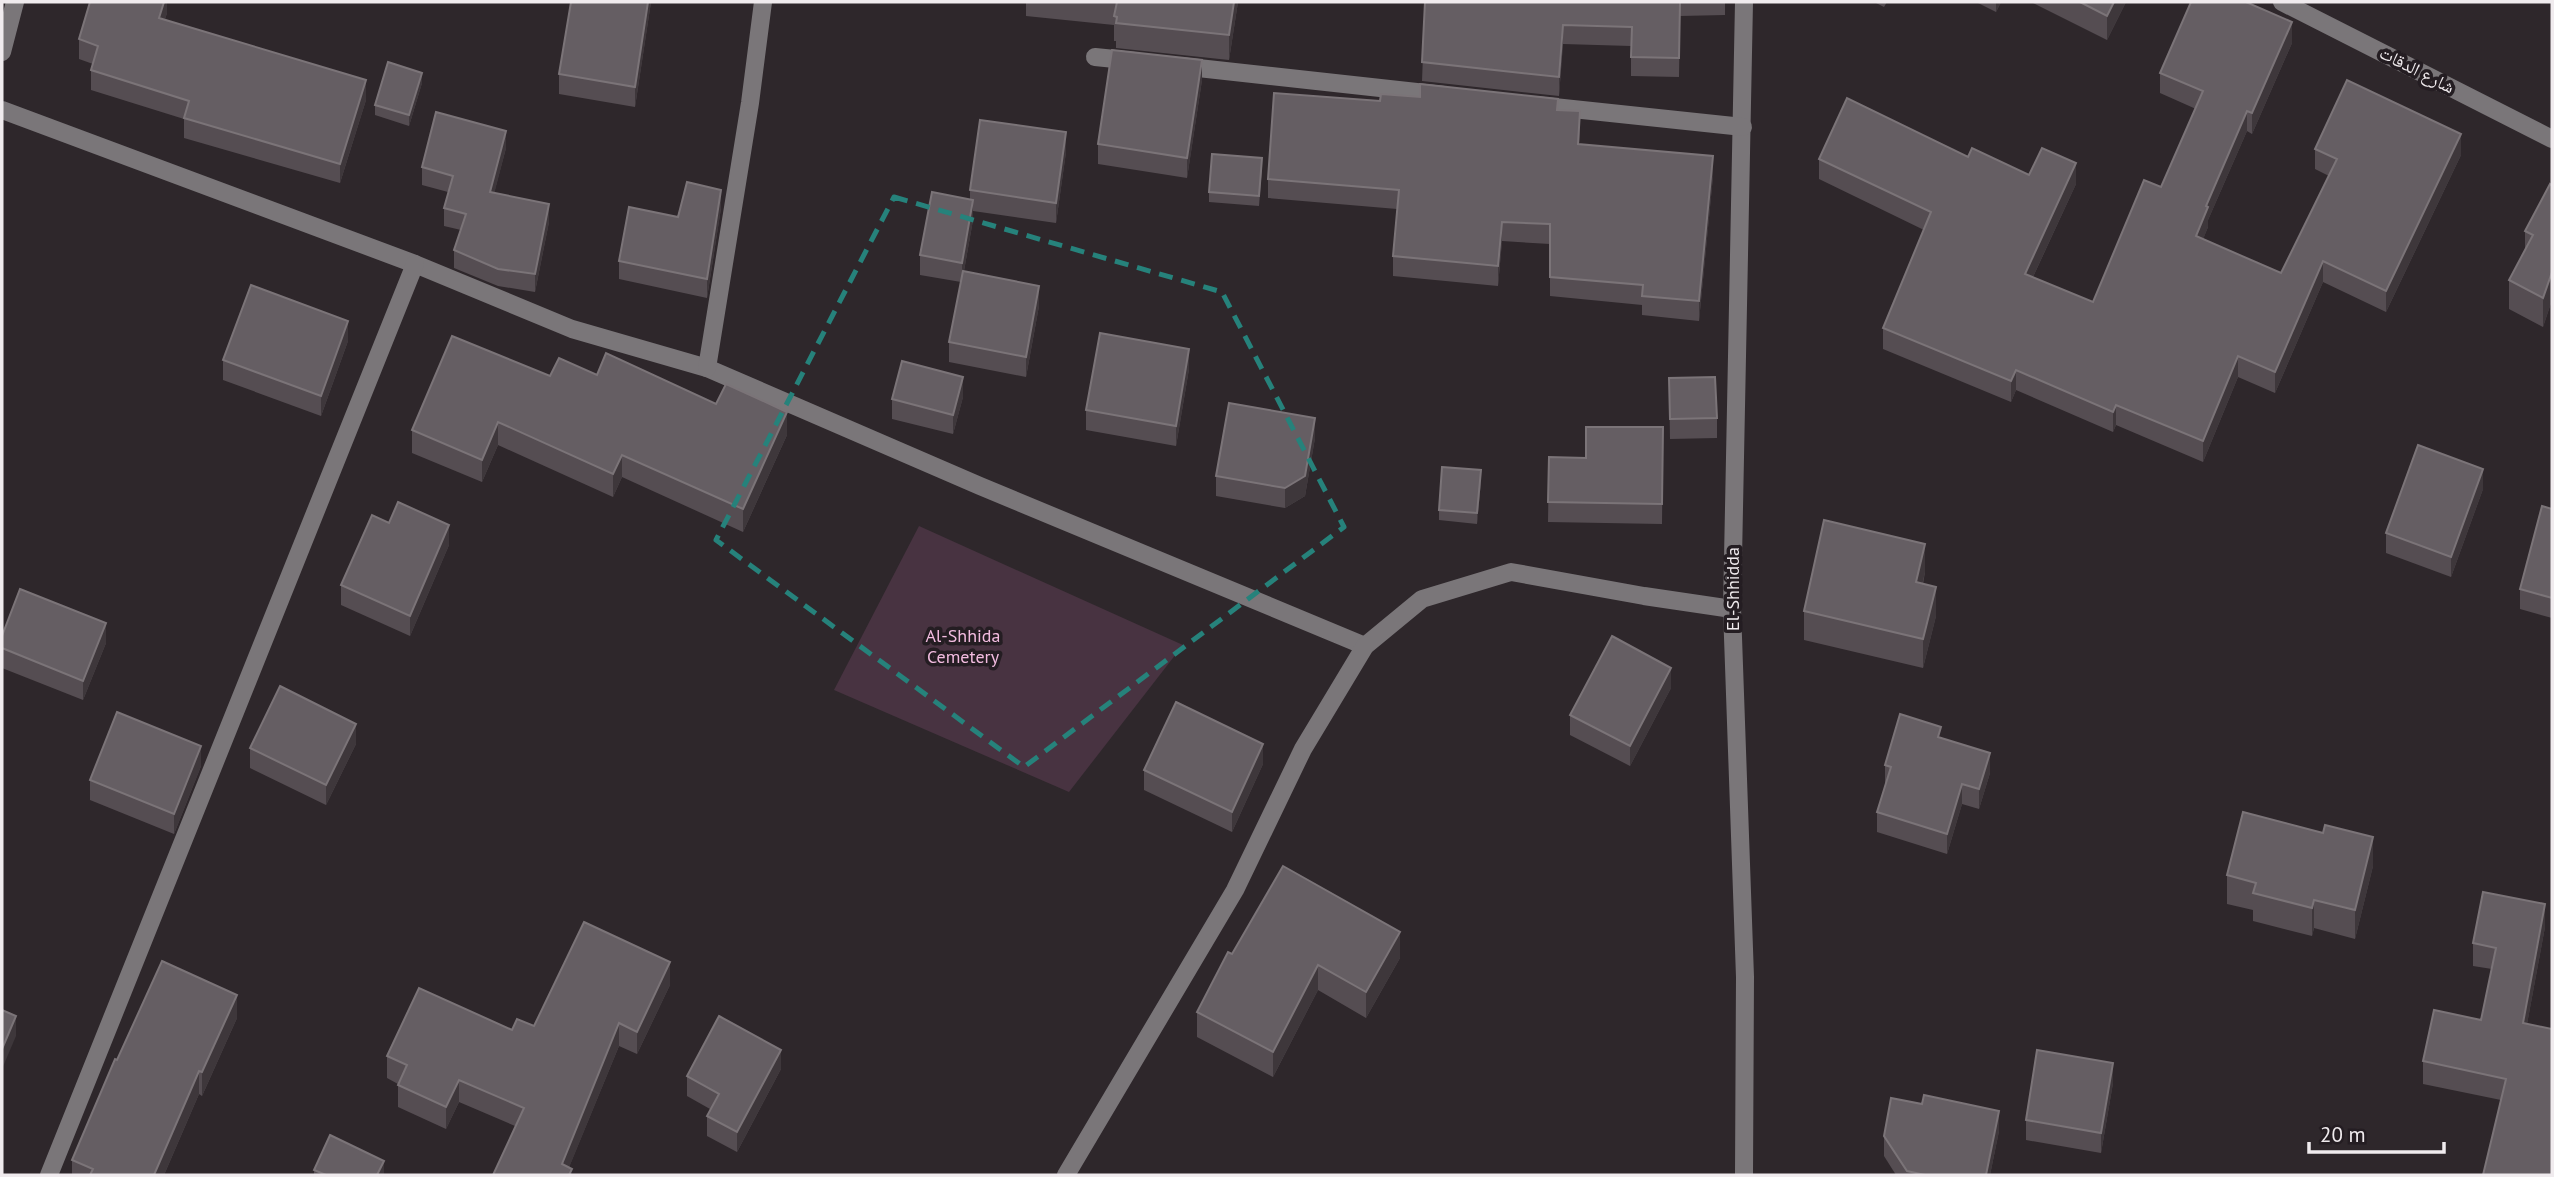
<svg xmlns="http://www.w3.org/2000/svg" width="2554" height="1177" viewBox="0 0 2554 1177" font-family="'PT Sans','Noto Naskh Arabic',sans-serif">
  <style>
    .green { fill: #483341 }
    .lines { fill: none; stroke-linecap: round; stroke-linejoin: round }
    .minor { stroke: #7a7679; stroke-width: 18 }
    .wall { fill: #554d52 }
    .shaded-wall { fill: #3e373b }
    .building { fill: #655e63; stroke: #7b7478; stroke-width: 2 }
    .marked { fill: none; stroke: #26827b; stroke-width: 5; stroke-dasharray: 14 9; stroke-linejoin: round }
    .labels { text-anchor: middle; stroke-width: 7; stroke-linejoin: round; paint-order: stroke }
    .street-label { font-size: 18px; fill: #f0ebee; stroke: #241d22 }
    .park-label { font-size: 18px; fill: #f3bce0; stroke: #241d22 }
  </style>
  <rect width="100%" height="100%" fill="#2e272b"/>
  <!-- green -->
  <path class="green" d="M 919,526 L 1183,645 L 1069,792 L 834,690 Z"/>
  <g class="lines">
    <!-- minor -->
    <g class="minor">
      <path d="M 1744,2 L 1732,609 L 1745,977 L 1744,1175"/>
      <path d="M 2282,2 L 2552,139"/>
      <path d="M 2,52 L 15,2"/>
      <path d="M 1095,57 L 1135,61"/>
      <path d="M 1180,66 L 1444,95"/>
      <path d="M 1535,105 L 1743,127"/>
      <path d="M 2,110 L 415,264 L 572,329 L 707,368 L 980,486 L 1365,646"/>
      <path d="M 707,368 L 750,103 L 763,2"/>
      <path d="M 49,1175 L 415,264"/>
      <path d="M 1066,1175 L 1235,890 L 1303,749 L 1365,646 L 1422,599 L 1511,572 L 1644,596 L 1732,609"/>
    </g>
  </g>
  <!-- wall -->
  <g class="wall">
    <path d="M 167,2 L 167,13 L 165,19 L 366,100 L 340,183 L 184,138 L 184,119 L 91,90 L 91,70 L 93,64 L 79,59 L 79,39 Z"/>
    <path d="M 571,2 L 651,2 L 635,107 L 559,94 L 559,74 Z"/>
    <path d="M 1026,2 L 1238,2 L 1229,60 L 1116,48 L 1116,41 L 1114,41 L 1114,25 L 1026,16 Z"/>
    <path d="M 1425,2 L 1725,2 L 1725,15 L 1680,16 L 1679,77 L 1631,76 L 1631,46 L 1563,44 L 1559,96 L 1422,81 Z"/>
    <path d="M 1874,2 L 1887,2 L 1884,7 Z"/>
    <path d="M 1976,2 L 2001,2 L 1996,12 Z"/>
    <path d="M 2031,2 L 2126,2 L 2107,40 Z"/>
    <path d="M 2292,43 L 2252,134 L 2247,131 L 2208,220 L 2208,227 L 2203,239 L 2281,273 L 2329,176 L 2315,169 L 2315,149 L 2461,155 L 2386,312 L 2323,282 L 2275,393 L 2238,377 L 2203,462 L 2116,425 L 2113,432 L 2016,390 L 2011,402 L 1883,349 L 1883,328 L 1924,230 L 1819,179 L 1819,159 L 1968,157 L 2029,175 L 2076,184 L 2033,277 L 2093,302 L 2161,187 L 2196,109 L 2160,93 L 2160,73 Z"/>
    <path d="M 1202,80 L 1187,178 L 1098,164 L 1098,144 Z"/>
    <path d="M 422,83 L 409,126 L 375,115 L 375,105 Z"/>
    <path d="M 1380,101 L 1558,110 L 1580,131 L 1579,144 L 1713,176 L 1699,321 L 1642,315 L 1642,305 L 1550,296 L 1550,244 L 1502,241 L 1498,286 L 1393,276 L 1393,256 L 1397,209 L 1268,198 L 1268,179 Z"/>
    <path d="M 506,148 L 494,193 L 549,222 L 535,292 L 498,286 L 454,268 L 454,250 L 461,230 L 444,226 L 444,208 L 448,192 L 422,185 L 422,167 Z"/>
    <path d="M 1066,152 L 1056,223 L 973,211 L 973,220 L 964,271 L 1039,306 L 1026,377 L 949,362 L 949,342 L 961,282 L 920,275 L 920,255 L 970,200 L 970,190 Z"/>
    <path d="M 1262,168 L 1259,206 L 1209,202 L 1209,192 Z"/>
    <path d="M 2552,186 L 2552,300 L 2543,327 L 2509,309 L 2509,280 L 2525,251 L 2525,231 Z"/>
    <path d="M 721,208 L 707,298 L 619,279 L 619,261 L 678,217 Z"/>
    <path d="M 348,341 L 321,416 L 223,380 L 223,360 Z"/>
    <path d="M 1189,369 L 1176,446 L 1086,430 L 1086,410 Z"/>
    <path d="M 597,375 L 716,404 L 787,435 L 743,532 L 622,477 L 613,497 L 498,445 L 482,482 L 412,453 L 412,430 L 550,376 Z"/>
    <path d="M 1669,378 L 1717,418 L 1717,438 L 1670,439 Z"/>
    <path d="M 963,397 L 953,434 L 892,419 L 892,399 Z"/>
    <path d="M 1663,427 L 1662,524 L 1548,522 L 1549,457 L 1586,458 Z"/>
    <path d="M 1315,438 L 1305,496 L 1285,508 L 1216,496 L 1216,476 Z"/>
    <path d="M 1481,481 L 1477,524 L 1439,520 L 1439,510 Z"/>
    <path d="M 2483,489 L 2451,577 L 2386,553 L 2386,533 Z"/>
    <path d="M 2552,509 L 2552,618 L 2520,609 L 2520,589 Z"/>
    <path d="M 389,523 L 449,545 L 410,636 L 341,605 L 341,585 Z"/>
    <path d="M 1925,572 L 1923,584 L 1936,616 L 1923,668 L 1804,640 L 1804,611 Z"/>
    <path d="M 2,636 L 106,643 L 83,700 L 2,668 Z"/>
    <path d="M 1671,688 L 1630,766 L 1570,735 L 1570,715 Z"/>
    <path d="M 1941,738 L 1990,773 L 1979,809 L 1962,804 L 1947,854 L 1877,832 L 1877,812 L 1885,785 L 1885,765 Z"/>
    <path d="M 356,744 L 326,805 L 250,768 L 250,748 Z"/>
    <path d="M 1263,764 L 1232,832 L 1144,790 L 1144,770 Z"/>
    <path d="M 201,766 L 174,834 L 90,800 L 90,780 Z"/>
    <path d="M 2373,866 L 2355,939 L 2314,928 L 2312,936 L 2253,921 L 2253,910 L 2227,904 L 2227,875 Z"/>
    <path d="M 2545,927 L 2527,1024 L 2501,1100 L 2423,1084 L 2423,1061 L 2481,1020 L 2492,969 L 2473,966 L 2473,943 Z"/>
    <path d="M 1232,954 L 1400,958 L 1366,1018 L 1318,990 L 1273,1077 L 1197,1037 L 1197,1012 Z"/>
    <path d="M 670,985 L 637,1054 L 619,1046 L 569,1167 L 572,1175 L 515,1126 L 459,1102 L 446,1129 L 398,1107 L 398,1084 L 387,1078 L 387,1056 L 534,1026 Z"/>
    <path d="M 237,1018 L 202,1096 L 199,1094 L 164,1175 L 72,1175 L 72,1160 L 117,1060 Z"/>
    <path d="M 781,1069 L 737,1152 L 707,1136 L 707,1116 L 710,1109 L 687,1096 L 687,1076 Z"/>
    <path d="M 2113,1083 L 2101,1153 L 2026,1140 L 2026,1120 Z"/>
    <path d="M 1999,1131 L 1990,1175 L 1896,1175 L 1884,1156 L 1884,1136 Z"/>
    <path d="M 314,1170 L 384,1175 L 314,1175 Z"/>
  </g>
  <!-- shaded-wall -->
  <g class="shaded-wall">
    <path d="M 164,2 L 167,2 L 167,13 L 159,38 L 159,18 Z"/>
    <path d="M 648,2 L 651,2 L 635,107 L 635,87 Z"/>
    <path d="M 1234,2 L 1238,2 L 1229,60 L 1229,35 Z"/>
    <path d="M 1996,2 L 2001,2 L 1996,12 Z"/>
    <path d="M 2114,2 L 2126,2 L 2107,40 L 2107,16 Z"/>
    <path d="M 2292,22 L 2292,43 L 2252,134 L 2252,113 Z"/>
    <path d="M 1563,25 L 1563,44 L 1559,96 L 1559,77 Z"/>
    <path d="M 1202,60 L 1202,80 L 1187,178 L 1187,158 Z"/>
    <path d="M 422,73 L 422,83 L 409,126 L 409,115 Z"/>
    <path d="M 366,80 L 366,100 L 340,183 L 340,164 Z"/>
    <path d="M 1580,111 L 1580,131 L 1578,164 L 1578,144 Z"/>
    <path d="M 2247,111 L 2247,131 L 2208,220 L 2208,227 L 2196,257 L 2196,236 L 2206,206 Z"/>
    <path d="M 506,131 L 506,148 L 490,210 L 490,192 Z"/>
    <path d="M 1066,132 L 1066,152 L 1056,223 L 1056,203 Z"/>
    <path d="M 2461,134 L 2461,155 L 2386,312 L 2386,291 Z"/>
    <path d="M 1713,156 L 1713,176 L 1699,321 L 1699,301 Z"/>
    <path d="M 2076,163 L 2076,184 L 2025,294 L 2025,274 Z"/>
    <path d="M 721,190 L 721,208 L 707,298 L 707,279 Z"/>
    <path d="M 973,200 L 973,220 L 962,282 L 962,263 Z"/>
    <path d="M 549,204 L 549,222 L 535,292 L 535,274 Z"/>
    <path d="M 1502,222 L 1502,241 L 1498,286 L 1498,266 Z"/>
    <path d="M 2323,261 L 2323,282 L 2275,393 L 2275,372 Z"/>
    <path d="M 2552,272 L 2552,300 L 2543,327 L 2543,298 Z"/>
    <path d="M 1039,286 L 1039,306 L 1026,377 L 1026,357 Z"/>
    <path d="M 348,321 L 348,341 L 321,416 L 321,396 Z"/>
    <path d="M 1189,349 L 1189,369 L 1176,446 L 1176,426 Z"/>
    <path d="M 2238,356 L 2238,377 L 2203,462 L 2203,441 Z"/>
    <path d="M 2016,370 L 2016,390 L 2011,402 L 2011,381 Z"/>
    <path d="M 963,377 L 963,397 L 953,434 L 953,415 Z"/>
    <path d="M 2116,405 L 2116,425 L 2113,432 L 2113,412 Z"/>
    <path d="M 787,412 L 787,435 L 743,532 L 743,509 Z"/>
    <path d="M 1315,418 L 1315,438 L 1305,496 L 1285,508 L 1285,488 Z"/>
    <path d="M 498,422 L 498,445 L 482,482 L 482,460 Z"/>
    <path d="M 622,455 L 622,477 L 613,497 L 613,474 Z"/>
    <path d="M 2483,469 L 2483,489 L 2451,577 L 2451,557 Z"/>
    <path d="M 1481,470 L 1481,481 L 1477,524 L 1477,513 Z"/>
    <path d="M 449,525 L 449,545 L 410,636 L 410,616 Z"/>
    <path d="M 1925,544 L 1925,572 L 1916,611 L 1916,582 Z"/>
    <path d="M 1936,587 L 1936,616 L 1923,668 L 1923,639 Z"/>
    <path d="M 106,623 L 106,643 L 83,700 L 83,681 Z"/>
    <path d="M 1671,668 L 1671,688 L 1630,766 L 1630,746 Z"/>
    <path d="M 356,724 L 356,744 L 326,805 L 326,785 Z"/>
    <path d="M 1263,744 L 1263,764 L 1232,832 L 1232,812 Z"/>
    <path d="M 201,746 L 201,766 L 174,834 L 174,814 Z"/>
    <path d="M 1990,753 L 1990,773 L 1979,809 L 1979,789 Z"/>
    <path d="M 1962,784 L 1962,804 L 1947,854 L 1947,834 Z"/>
    <path d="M 2373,837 L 2373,866 L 2355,939 L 2355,910 Z"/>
    <path d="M 2314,900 L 2314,928 L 2312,936 L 2312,908 Z"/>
    <path d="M 2545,904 L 2545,927 L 2523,1046 L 2523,1023 Z"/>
    <path d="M 1400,932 L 1400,958 L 1366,1018 L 1366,992 Z"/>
    <path d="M 670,962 L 670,985 L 637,1054 L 637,1032 Z"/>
    <path d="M 1318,965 L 1318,990 L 1273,1077 L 1273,1052 Z"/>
    <path d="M 237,995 L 237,1018 L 202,1096 L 202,1072 Z"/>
    <path d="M 16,1016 L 16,1036 L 2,1069 L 2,1049 Z"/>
    <path d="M 619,1023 L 619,1046 L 566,1175 L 562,1164 Z"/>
    <path d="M 781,1050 L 781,1069 L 737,1152 L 737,1132 Z"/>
    <path d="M 2113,1063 L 2113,1083 L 2101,1153 L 2101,1133 Z"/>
    <path d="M 199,1071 L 199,1094 L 164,1175 L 154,1175 Z"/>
    <path d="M 459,1080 L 459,1102 L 446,1129 L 446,1107 Z"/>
    <path d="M 1999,1111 L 1999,1131 L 1990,1175 L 1986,1175 Z"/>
    <path d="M 384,1161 L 384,1175 L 377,1175 Z"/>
  </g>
  <!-- building -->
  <g class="building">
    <path d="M 90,2 L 164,2 L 159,18 L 366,80 L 340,164 L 184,118 L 189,101 L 91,70 L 98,46 L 79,39 Z"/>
    <path d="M 571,2 L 648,2 L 635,87 L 559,74 Z"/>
    <path d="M 1117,2 L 1234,2 L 1229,35 L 1116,23 L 1117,17 L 1114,16 Z"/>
    <path d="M 1425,2 L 1680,2 L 1679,58 L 1631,57 L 1632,27 L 1563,25 L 1559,77 L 1422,62 Z"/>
    <path d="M 2080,2 L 2114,2 L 2107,16 Z"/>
    <path d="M 2191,2 L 2246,2 L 2292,22 L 2252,113 L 2247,111 L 2206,206 L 2208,207 L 2196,236 L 2281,273 L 2337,159 L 2315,149 L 2347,80 L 2461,134 L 2386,291 L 2323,261 L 2275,372 L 2238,356 L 2203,441 L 2116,405 L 2113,412 L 2016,370 L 2011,381 L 1883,328 L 1931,212 L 1819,159 L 1847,98 L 1968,157 L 1972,148 L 2029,175 L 2042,148 L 2076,163 L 2025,274 L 2093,302 L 2144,180 L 2161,187 L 2203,91 L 2160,73 Z"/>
    <path d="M 1112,50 L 1202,60 L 1187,158 L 1098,144 Z"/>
    <path d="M 388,62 L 422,73 L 409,115 L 375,105 Z"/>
    <path d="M 1420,84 L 1558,99 L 1557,110 L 1580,111 L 1578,144 L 1713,156 L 1699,301 L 1642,296 L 1643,285 L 1550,277 L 1550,224 L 1502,222 L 1498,266 L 1393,256 L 1399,190 L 1268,179 L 1274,93 L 1380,101 L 1381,94 L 1420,97 Z"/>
    <path d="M 436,112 L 506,131 L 490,192 L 549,204 L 535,274 L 498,269 L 454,250 L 466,214 L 444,208 L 453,176 L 422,167 Z"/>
    <path d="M 980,120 L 1066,132 L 1056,203 L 970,190 Z"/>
    <path d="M 1212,154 L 1262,158 L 1259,196 L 1209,192 Z"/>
    <path d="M 687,182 L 721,190 L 707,279 L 619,261 L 629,207 L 678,217 Z"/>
    <path d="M 2550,184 L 2552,186 L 2552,272 L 2543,298 L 2509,280 L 2533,235 L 2525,231 Z"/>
    <path d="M 932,192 L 973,200 L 962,263 L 920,255 Z"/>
    <path d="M 963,271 L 1039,286 L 1026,357 L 949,342 Z"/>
    <path d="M 251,285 L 348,321 L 321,396 L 223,360 Z"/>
    <path d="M 1100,333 L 1189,349 L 1176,426 L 1086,410 Z"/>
    <path d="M 452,336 L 550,376 L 559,358 L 597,375 L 606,353 L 716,404 L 726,384 L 787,412 L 743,509 L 622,455 L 613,474 L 498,422 L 482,460 L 412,430 Z"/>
    <path d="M 902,361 L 963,377 L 953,415 L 892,399 Z"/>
    <path d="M 1715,377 L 1717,418 L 1670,419 L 1669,378 Z"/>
    <path d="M 1229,403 L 1315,418 L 1305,476 L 1285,488 L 1216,476 Z"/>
    <path d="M 1586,427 L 1663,427 L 1662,504 L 1548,502 L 1549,457 L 1586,458 Z"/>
    <path d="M 2418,445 L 2483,469 L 2451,557 L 2386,533 Z"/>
    <path d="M 1442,467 L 1481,470 L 1477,513 L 1439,510 Z"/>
    <path d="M 398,502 L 449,525 L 410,616 L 341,585 L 372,515 L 389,523 Z"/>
    <path d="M 2542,506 L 2552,509 L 2552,598 L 2520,589 Z"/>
    <path d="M 1824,520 L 1925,544 L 1916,582 L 1936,587 L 1923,639 L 1804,611 Z"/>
    <path d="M 20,589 L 106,623 L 83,681 L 2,648 L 2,636 Z"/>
    <path d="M 1612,636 L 1671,668 L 1630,746 L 1570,715 Z"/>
    <path d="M 280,686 L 356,724 L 326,785 L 250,748 Z"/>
    <path d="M 1176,702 L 1263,744 L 1232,812 L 1144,770 Z"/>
    <path d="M 117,712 L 201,746 L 174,814 L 90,780 Z"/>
    <path d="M 1900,714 L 1941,727 L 1938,737 L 1990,753 L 1979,789 L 1962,784 L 1947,834 L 1877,812 L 1891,767 L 1885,765 Z"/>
    <path d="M 2243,812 L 2323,833 L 2325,825 L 2373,837 L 2355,910 L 2314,900 L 2312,908 L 2253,893 L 2256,883 L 2227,875 Z"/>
    <path d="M 1283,866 L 1400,932 L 1366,992 L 1318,965 L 1273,1052 L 1197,1012 L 1228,952 L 1232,954 Z"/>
    <path d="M 2483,892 L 2545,904 L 2523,1023 L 2552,1029 L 2552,1175 L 2483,1175 L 2506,1079 L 2423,1061 L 2434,1010 L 2481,1020 L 2496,948 L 2473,943 Z"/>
    <path d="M 584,922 L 670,962 L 637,1032 L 619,1023 L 562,1164 L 572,1169 L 569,1175 L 493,1175 L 524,1108 L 459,1080 L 446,1107 L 398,1085 L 407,1065 L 387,1056 L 419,988 L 512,1030 L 517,1019 L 534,1026 Z"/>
    <path d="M 162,961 L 237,995 L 202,1072 L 199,1071 L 154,1175 L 90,1175 L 93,1169 L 72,1160 L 115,1059 L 117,1060 Z"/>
    <path d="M 2,1010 L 16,1016 L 2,1049 Z"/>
    <path d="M 719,1016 L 781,1050 L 737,1132 L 707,1116 L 719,1094 L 687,1076 Z"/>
    <path d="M 2037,1050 L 2113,1063 L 2101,1133 L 2026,1120 Z"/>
    <path d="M 1924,1095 L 1999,1111 L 1986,1175 L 1925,1175 L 1907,1171 L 1884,1136 L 1891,1098 L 1922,1104 Z"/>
    <path d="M 330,1135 L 384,1161 L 377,1175 L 326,1175 L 314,1170 Z"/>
  </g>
  <!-- marked area -->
  <path class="marked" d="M 894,197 L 1222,292 L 1344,527 L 1024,767 L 716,540 Z"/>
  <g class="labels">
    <!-- street labels -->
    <g class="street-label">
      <text transform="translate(2417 70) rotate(27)" y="6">شارع الدقات</text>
      <text transform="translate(1733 589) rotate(-90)" y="6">El-Shhidda</text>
    </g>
    <!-- park labels -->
    <g class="park-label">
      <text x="963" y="642">Al-Shhida<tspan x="963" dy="21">Cemetery</tspan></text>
    </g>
  </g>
  <!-- border -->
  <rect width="2554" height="1177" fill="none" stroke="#f0ebee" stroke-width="7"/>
  <!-- scale -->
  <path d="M2309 1142v10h135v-10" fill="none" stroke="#f0ebee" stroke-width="3.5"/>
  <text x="2320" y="1142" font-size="21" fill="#f0ebee" stroke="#241d22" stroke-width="5" paint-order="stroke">20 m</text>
</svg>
